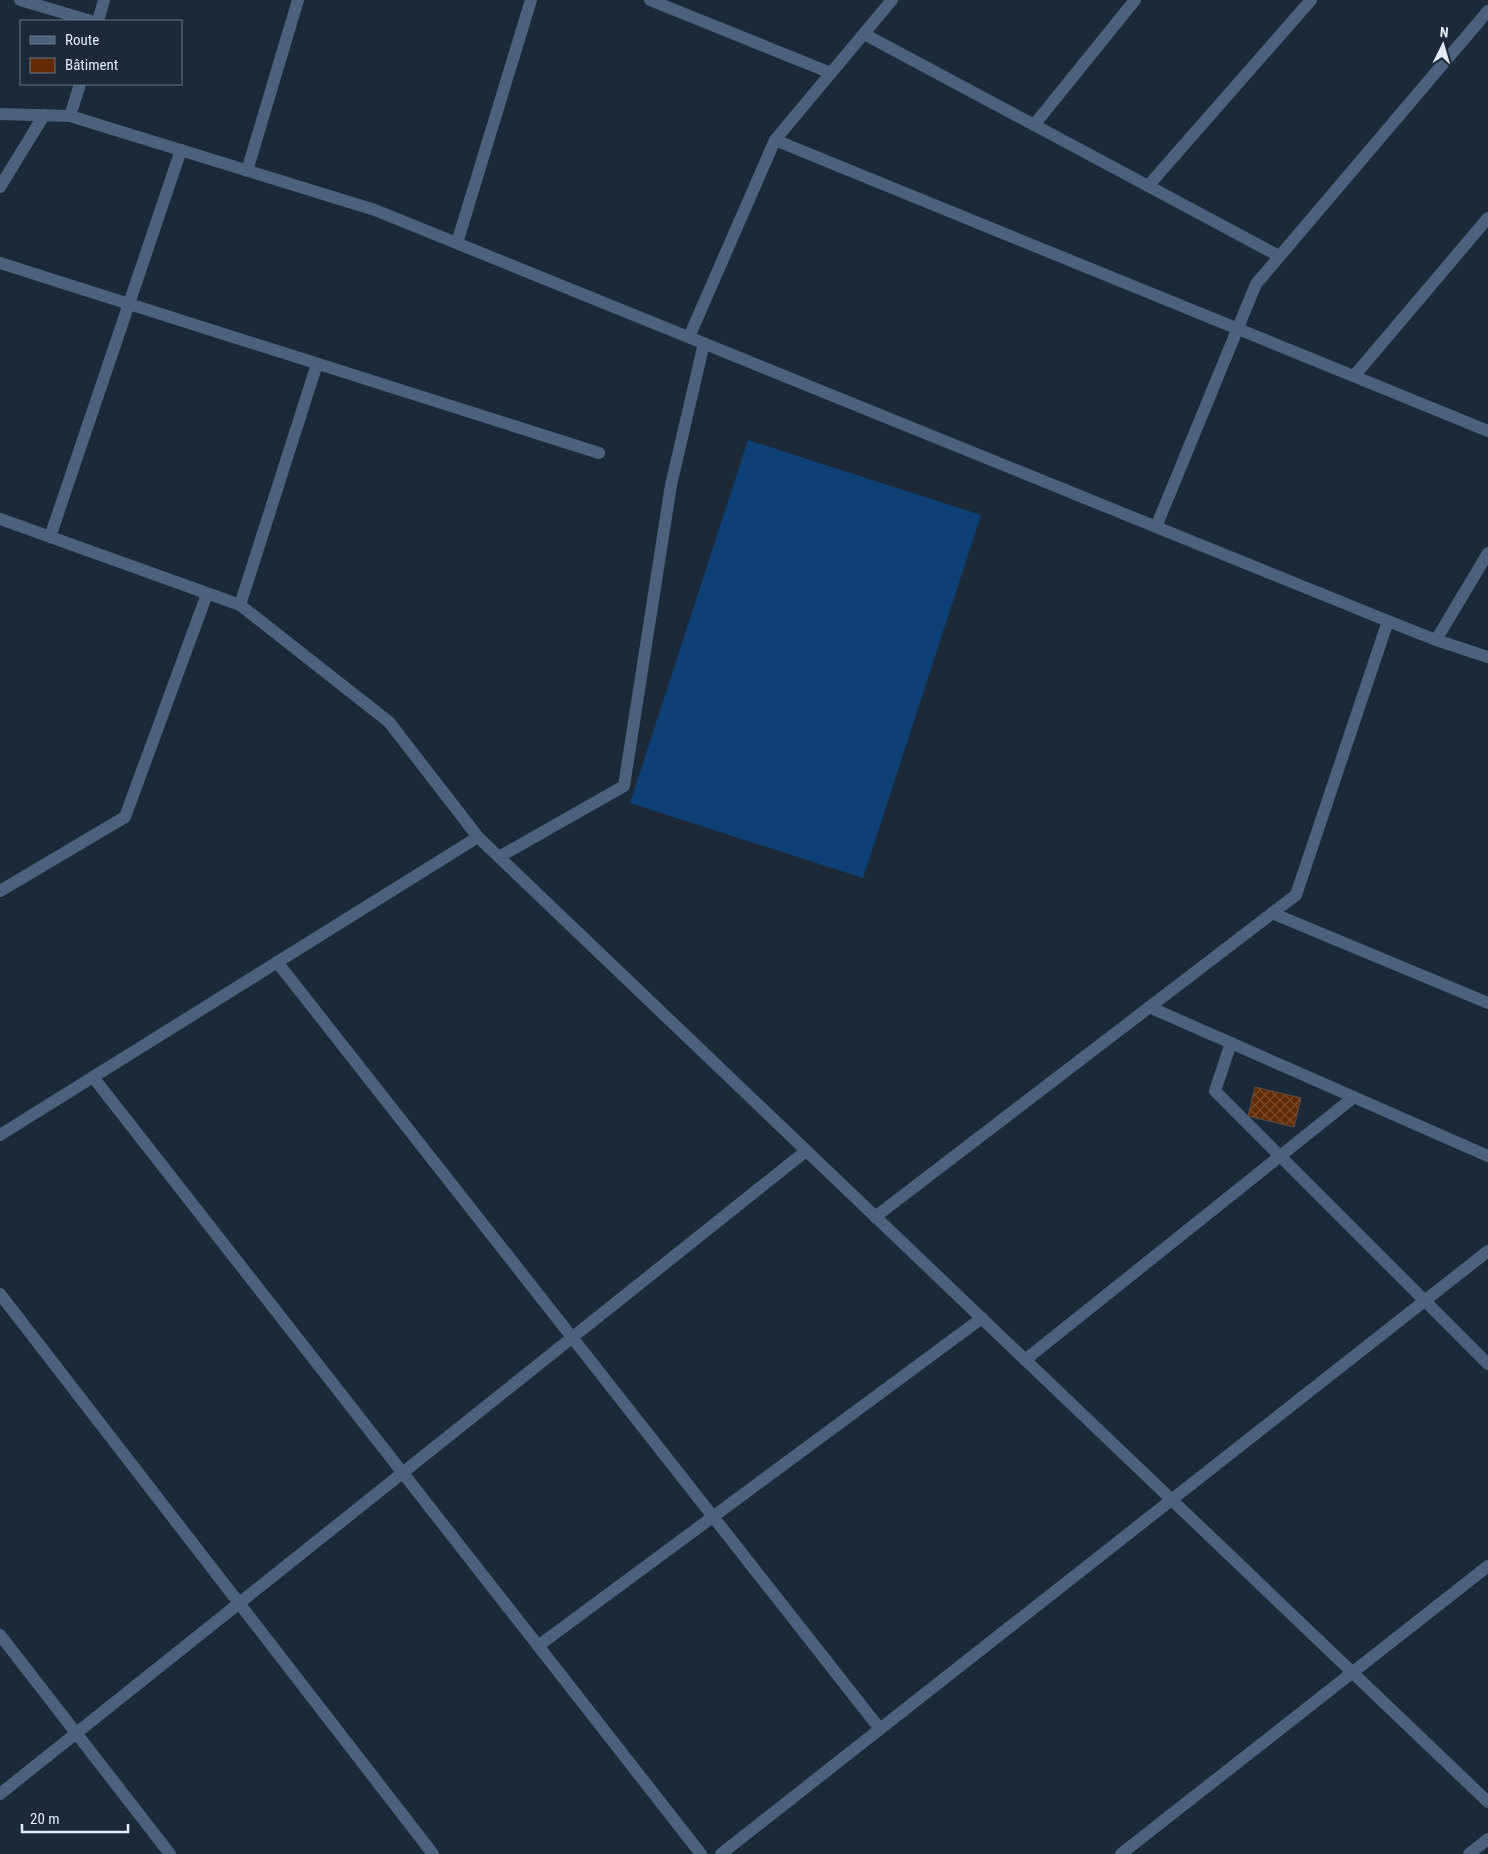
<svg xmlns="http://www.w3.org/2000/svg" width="1488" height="1854" viewBox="0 0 1488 1854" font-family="'Roboto Condensed',sans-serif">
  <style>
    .garden { fill: #0e4075 }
    .building { fill: url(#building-cross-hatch); stroke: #614d41 }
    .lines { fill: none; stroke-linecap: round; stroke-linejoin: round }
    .street { stroke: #4b617c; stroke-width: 12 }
  </style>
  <defs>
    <pattern id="building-cross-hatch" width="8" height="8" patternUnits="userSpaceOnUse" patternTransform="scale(1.25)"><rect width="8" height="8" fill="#612c05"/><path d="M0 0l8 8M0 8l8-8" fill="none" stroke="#784b2a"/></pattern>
  </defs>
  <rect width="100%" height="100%" fill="#1c2938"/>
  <!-- garden -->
  <path class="garden" d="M 748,440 L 981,515 L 863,878 L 630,803 Z"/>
  <!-- building -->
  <path class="building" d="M 1255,1087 L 1301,1098 L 1294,1127 L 1248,1116 Z"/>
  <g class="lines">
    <!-- street -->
    <g class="street">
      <path d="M 20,0 L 91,21"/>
      <path d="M 650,0 L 831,73"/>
      <path d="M 98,21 L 104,0"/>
      <path d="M 864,34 L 1279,256"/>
      <path d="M 0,114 L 70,116 L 375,210 L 1388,621 L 1436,640 L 1488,657"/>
      <path d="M 70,116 L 80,84"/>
      <path d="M 1034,125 L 1135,0"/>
      <path d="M 775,140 L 1488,431"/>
      <path d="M 247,171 L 298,0"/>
      <path d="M 1148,186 L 1311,0"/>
      <path d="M 0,187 L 44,115"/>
      <path d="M 457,243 L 531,0"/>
      <path d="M 0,263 L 599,453"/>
      <path d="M 689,337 L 775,140 L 892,0"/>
      <path d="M 1354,376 L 1488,218"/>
      <path d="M 0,519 L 240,605 L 389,722 L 478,837 L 1488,1802"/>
      <path d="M 1156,527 L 1256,284 L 1488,11"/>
      <path d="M 50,537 L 181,150"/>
      <path d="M 240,605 L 317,364"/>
      <path d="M 1436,640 L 1488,553"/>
      <path d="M 499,857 L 624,786 L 671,485 L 704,343"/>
      <path d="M 0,891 L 125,817 L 207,594"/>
      <path d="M 1272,913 L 1488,1003"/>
      <path d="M 277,962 L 880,1729"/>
      <path d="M 1149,1007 L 1488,1156"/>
      <path d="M 1231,1043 L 1215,1091 L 1488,1364"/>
      <path d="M 93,1077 L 701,1854"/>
      <path d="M 0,1135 L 478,837"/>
      <path d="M 875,1217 L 1296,895 L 1388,621"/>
      <path d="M 0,1294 L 433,1854"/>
      <path d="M 1025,1360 L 1354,1097"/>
      <path d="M 0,1635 L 170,1854"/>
      <path d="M 538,1646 L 982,1318"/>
      <path d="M 0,1794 L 806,1151"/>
      <path d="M 721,1854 L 1488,1251"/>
      <path d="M 1121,1854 L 1488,1566"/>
      <path d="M 1469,1854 L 1488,1839"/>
    </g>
  </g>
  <!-- legend -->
  <rect x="20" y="20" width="162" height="65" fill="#1c2938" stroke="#6c7784"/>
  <rect x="30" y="36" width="25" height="8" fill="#4b617c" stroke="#6c7784"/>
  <text x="65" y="45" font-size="15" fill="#e3ebf5">Route</text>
  <rect x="30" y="58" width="25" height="15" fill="#612c05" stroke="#6c7784"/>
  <text x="65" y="70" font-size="15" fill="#e3ebf5">Bâtiment</text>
  <!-- north arrow -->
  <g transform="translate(1443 45) rotate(5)" stroke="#1c2938" stroke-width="4" paint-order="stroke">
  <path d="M0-4L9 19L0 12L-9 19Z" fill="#e3ebf5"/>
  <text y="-8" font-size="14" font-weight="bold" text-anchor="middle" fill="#e3ebf5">N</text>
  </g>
  <!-- scale -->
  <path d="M22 1824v8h106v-8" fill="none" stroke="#e3ebf5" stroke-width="2.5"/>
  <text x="30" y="1824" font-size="15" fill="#e3ebf5" stroke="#1c2938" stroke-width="4" paint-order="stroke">20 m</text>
</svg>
